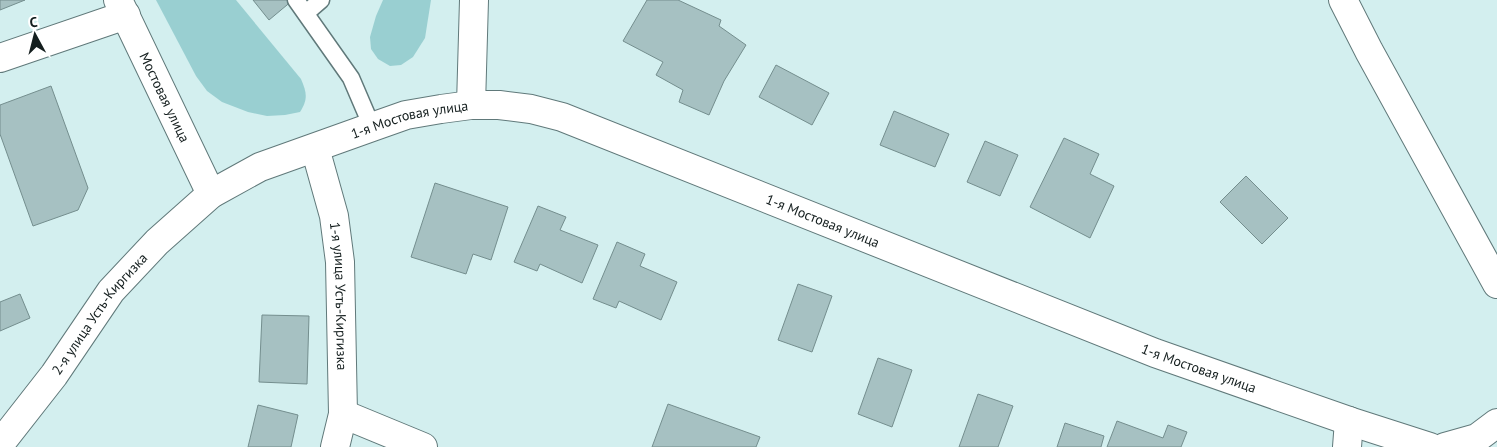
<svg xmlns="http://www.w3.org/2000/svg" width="1497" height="447" viewBox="0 0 1497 447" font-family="'PT Sans',sans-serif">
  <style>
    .green { fill: #99cfd1 }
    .building { fill: #a6c1c2; stroke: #748e8e }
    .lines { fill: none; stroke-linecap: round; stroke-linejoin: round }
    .service-casing { stroke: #60797a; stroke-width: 19 }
    .minor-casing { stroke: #60797a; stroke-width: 30 }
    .tertiary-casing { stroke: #60797a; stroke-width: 30 }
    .secondary-casing { stroke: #60797a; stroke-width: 30 }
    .primary-casing { stroke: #60797a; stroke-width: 30 }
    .service { stroke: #fff; stroke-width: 16 }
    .minor { stroke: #fff; stroke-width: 28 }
    .tertiary { stroke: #fff; stroke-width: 28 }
    .secondary { stroke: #fff; stroke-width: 28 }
    .primary { stroke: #fff; stroke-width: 28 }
    .labels { text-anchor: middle; stroke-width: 5; stroke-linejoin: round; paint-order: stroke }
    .street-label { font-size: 14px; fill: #141e1e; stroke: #fff }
  </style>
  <rect width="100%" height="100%" fill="#d3efef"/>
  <!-- green -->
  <g class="green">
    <path d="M 156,0 L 236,0 L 301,79 C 307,93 308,99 300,112 L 285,115 L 267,116 L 248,112 L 222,102 L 207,91 L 196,76 Z"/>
    <path d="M 383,0 L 431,0 L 425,38 L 413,57 L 401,65 L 390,66 L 378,59 L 371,49 L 370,37 L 376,16 Z"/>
  </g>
  <!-- building -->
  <g class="building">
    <path d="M 0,0 L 25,0 L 0,10 Z"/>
    <path d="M 253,0 L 293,0 L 269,20 Z"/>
    <path d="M 647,0 L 678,0 L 721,20 L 719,26 L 746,45 L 724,81 L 709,115 L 679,102 L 683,90 L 656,75 L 663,62 L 623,41 Z"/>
    <path d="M 776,65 L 829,93 L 812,125 L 759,97 Z"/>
    <path d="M 51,86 L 88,188 L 78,210 L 33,226 L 0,134 L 0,105 Z"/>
    <path d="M 894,111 L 949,134 L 935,167 L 880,145 Z"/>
    <path d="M 1064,138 L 1099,154 L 1090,174 L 1114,186 L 1090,238 L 1030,207 Z"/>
    <path d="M 985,141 L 1018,155 L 1000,196 L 967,182 Z"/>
    <path d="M 1246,176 L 1288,218 L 1262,244 L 1220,202 Z"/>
    <path d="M 435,183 L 508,207 L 491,260 L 473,254 L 466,274 L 411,257 Z"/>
    <path d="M 538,206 L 566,217 L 560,230 L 598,245 L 582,283 L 540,264 L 537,271 L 514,262 Z"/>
    <path d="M 617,242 L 645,254 L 640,266 L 677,282 L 661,320 L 619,301 L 616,308 L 593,299 Z"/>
    <path d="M 798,284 L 832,296 L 812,352 L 778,340 Z"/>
    <path d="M 20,294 L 30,318 L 0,331 L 0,302 Z"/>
    <path d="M 262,315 L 309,316 L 307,384 L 259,382 Z"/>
    <path d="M 878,358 L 912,370 L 892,427 L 858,414 Z"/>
    <path d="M 978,394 L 1013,406 L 998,447 L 959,447 Z"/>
    <path d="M 668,404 L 760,437 L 756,447 L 652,447 Z"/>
    <path d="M 258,405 L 298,415 L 291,447 L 248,447 Z"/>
    <path d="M 1117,421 L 1163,438 L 1168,425 L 1187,432 L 1181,447 L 1107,447 Z"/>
    <path d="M 1065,423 L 1104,436 L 1101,447 L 1057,447 Z"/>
  </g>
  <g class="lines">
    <!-- service casing -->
    <g class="service-casing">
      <g id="service">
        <path d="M 296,0 L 351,78 L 372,127"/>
        <path d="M 306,13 L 321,0"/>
      </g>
    </g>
    <!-- minor casing -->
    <g class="minor-casing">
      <g id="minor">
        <path d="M 0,58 L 126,15"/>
        <path id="s1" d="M 315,148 L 334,216 L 340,262 L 343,414 L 335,447"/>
        <path d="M 343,414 L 423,447"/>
        <path d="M 1347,447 L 1349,421"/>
      </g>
    </g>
    <!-- tertiary casing -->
    <g class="tertiary-casing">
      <g id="tertiary">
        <path id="s2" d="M 118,0 L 211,194"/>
      </g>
    </g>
    <!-- secondary casing -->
    <g class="secondary-casing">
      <g id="secondary">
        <path id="s3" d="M 0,444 L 54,375 L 111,291 L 157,242 L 211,194 L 260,167 L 372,127 L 406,115 L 441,109 L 471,105"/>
      </g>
    </g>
    <!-- primary casing -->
    <g class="primary-casing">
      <g id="primary">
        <path id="s4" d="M 474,0 L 471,105 L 499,105 L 531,109 L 562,117 L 1155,353 L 1349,421 L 1430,447"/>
        <path d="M 1343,0 L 1369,51 L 1497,284"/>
        <path d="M 1445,447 L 1477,438 L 1497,423"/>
      </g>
    </g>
    <!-- service -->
    <use href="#service" class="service"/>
    <!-- minor -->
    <use href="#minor" class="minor"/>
    <!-- tertiary -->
    <use href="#tertiary" class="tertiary"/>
    <!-- secondary -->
    <use href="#secondary" class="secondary"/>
    <!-- primary -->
    <use href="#primary" class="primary"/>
  </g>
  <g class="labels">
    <!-- street labels -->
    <g class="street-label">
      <text dy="5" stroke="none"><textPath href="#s2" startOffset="108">Мостовая улица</textPath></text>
      <text dy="5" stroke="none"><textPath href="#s3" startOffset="542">1-я Мостовая улица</textPath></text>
      <text dy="5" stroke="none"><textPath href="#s4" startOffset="478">1-я Мостовая улица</textPath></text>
      <text dy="5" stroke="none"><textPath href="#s1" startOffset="151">1-я улица Усть-Киргизка</textPath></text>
      <text dy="5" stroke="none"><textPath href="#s3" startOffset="164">2-я улица Усть-Киргизка</textPath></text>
      <text dy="5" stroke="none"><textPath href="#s4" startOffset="882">1-я Мостовая улица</textPath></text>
    </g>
  </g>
  <!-- north arrow -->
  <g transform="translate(35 35) rotate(353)" stroke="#ffffff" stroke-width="4" paint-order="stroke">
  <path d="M0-4L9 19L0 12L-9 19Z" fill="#141e1e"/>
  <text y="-8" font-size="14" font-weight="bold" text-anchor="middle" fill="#141e1e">С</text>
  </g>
</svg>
